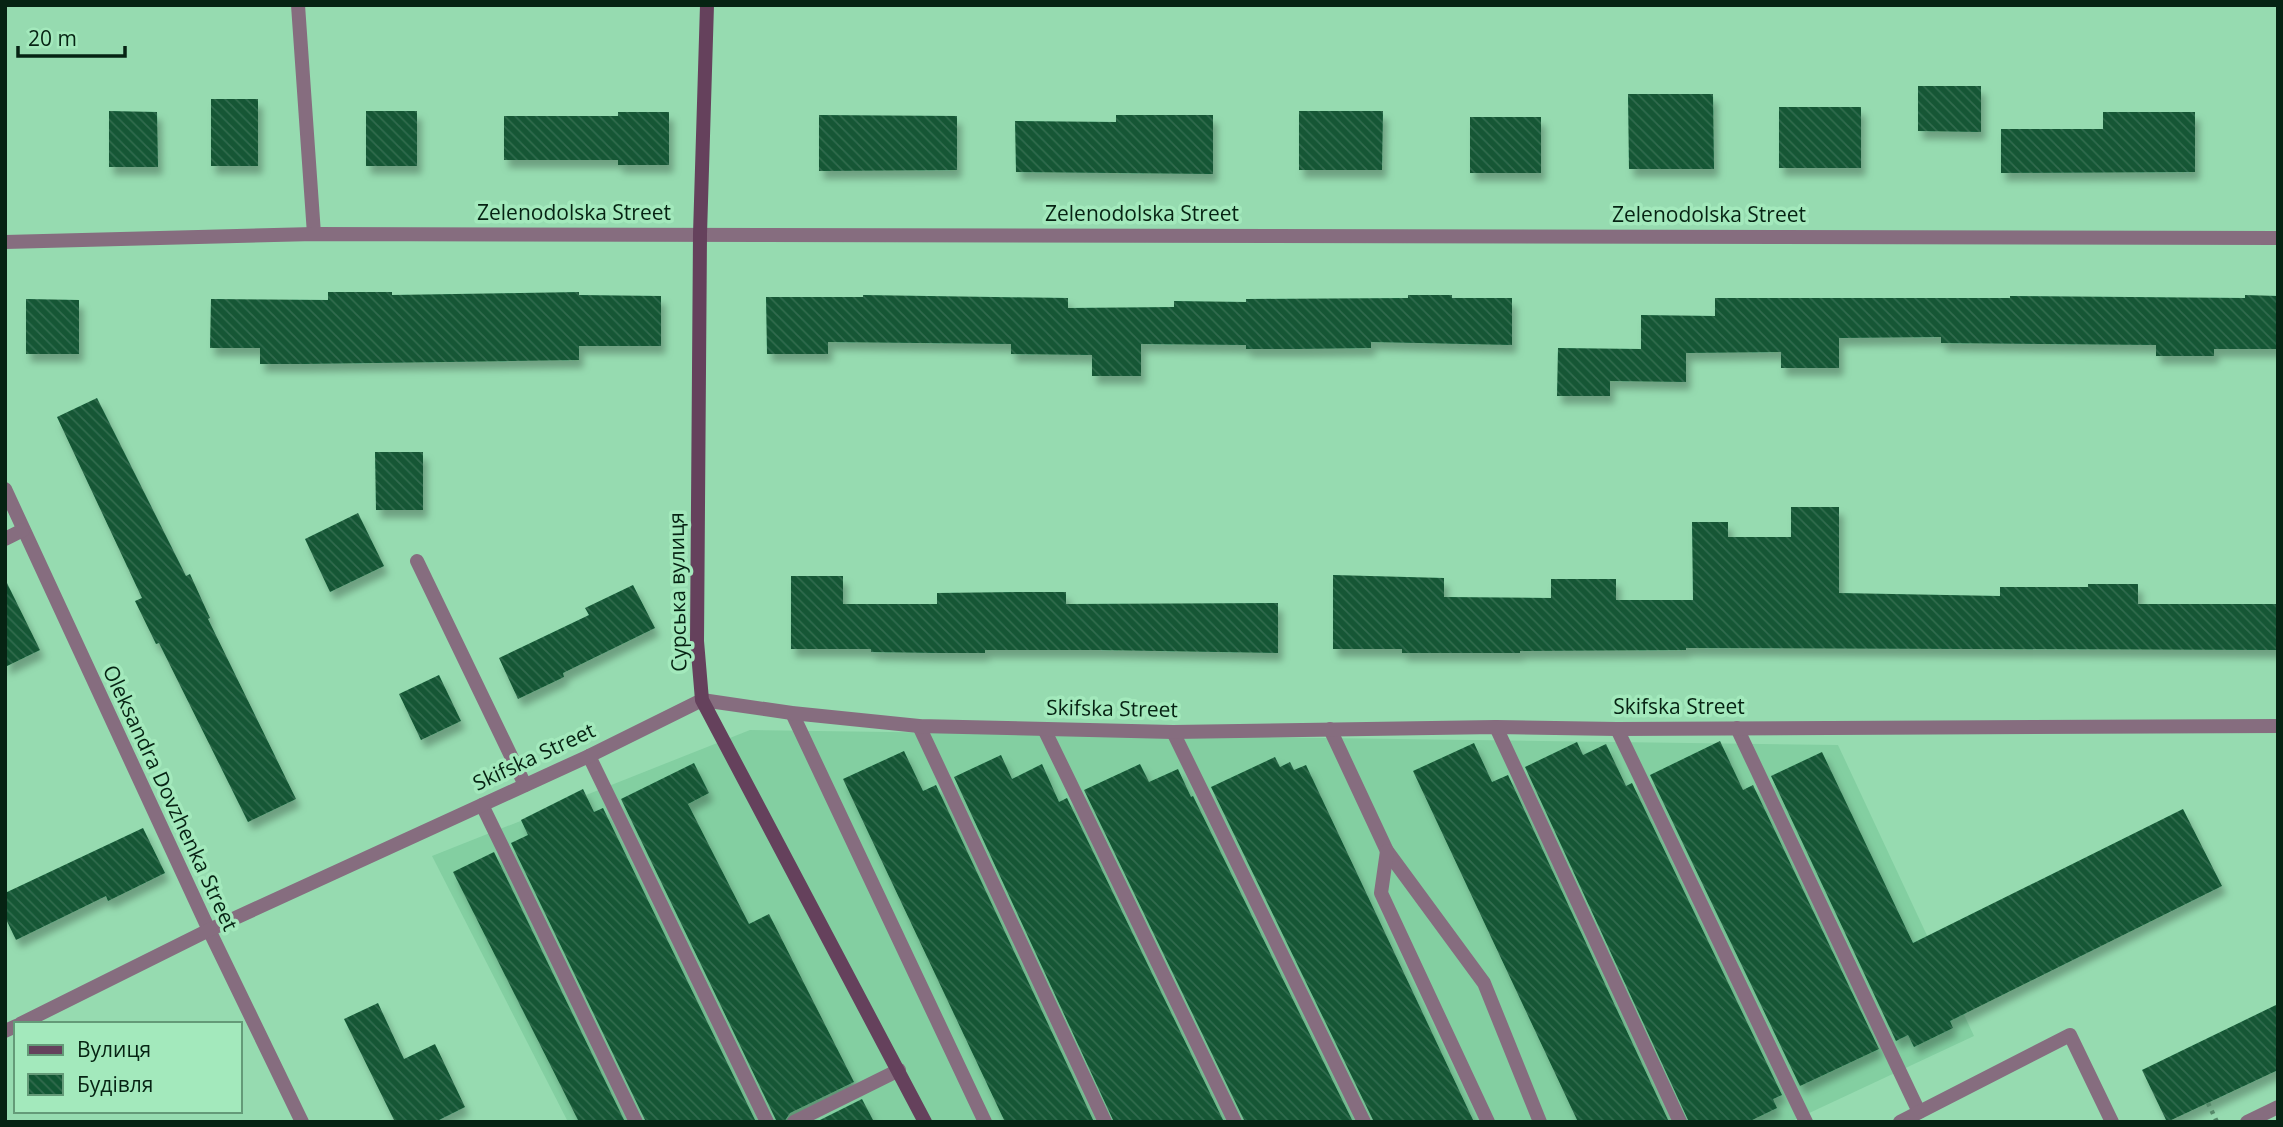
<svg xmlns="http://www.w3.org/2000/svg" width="2283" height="1127" viewBox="0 0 2283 1127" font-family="'Open Sans',sans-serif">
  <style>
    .built { fill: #83cfa1 }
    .building { fill: url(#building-back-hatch); filter: url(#shadow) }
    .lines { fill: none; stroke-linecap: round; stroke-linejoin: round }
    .path { stroke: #56896a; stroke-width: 4.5; stroke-dasharray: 3.5 5; stroke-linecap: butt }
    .lane { stroke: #866d7f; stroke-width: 14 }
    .street { stroke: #866d7f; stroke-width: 14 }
    .secondary { stroke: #65415c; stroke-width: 14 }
    .labels { text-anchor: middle; stroke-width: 7; stroke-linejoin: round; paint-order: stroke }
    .street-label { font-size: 21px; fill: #062313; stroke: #a3e9bc }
  </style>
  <defs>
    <pattern id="building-back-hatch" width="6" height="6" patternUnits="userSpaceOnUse" patternTransform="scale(1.75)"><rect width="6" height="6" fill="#125734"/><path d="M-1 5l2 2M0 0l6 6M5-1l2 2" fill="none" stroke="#326b4e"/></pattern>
    <filter id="shadow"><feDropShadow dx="4.5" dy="8" stdDeviation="3.5" flood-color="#0004"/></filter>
  </defs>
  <rect width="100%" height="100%" fill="#96dbb0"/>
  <!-- built -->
  <path class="built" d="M 750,730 L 1838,745 L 1974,1036 L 1790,1122 L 568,1122 L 432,856 Z"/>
  <!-- building -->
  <g class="building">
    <path d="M 1918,86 L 1981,86 L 1981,132 L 1918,131 Z"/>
    <path d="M 1628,94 L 1713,94 L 1714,169 L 1629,169 Z"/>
    <rect x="211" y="99" width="47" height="67"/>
    <rect x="1779" y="107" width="82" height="61"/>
    <path d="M 109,111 L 157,112 L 158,167 L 109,167 Z"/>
    <rect x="366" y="111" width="51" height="55"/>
    <path d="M 1299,111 L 1383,111 L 1382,170 L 1299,170 Z"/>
    <path d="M 618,112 L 669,112 L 669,165 L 618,165 L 618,160 L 504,160 L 504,116 L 618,116 Z"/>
    <path d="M 2103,112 L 2195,112 L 2195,172 L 2001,173 L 2001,129 L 2103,129 Z"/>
    <path d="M 819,115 L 957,116 L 957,170 L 819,171 Z"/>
    <path d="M 1116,115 L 1213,115 L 1213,174 L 1016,172 L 1015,121 L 1116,122 Z"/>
    <rect x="1470" y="117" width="71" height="56"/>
    <path d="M 328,292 L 392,292 L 392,295 L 579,292 L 579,295 L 661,296 L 661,346 L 579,346 L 579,360 L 302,364 L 260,364 L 260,348 L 210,348 L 211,299 L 328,300 Z"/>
    <path d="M 863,295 L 1068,298 L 1068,308 L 1174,307 L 1174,301 L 1246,302 L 1246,299 L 1408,298 L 1408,295 L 1452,295 L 1452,298 L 1512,298 L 1512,345 L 1371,342 L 1371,348 L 1296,349 L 1246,349 L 1246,345 L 1141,344 L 1141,376 L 1092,376 L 1092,355 L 1011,354 L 1011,344 L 828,342 L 828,354 L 767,354 L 766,297 L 863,297 Z"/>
    <path d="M 2245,295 L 2278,296 L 2278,349 L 2214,349 L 2214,356 L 2156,356 L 2156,345 L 1941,343 L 1941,337 L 1839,338 L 1839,368 L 1781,368 L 1781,352 L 1686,353 L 1686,382 L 1610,381 L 1610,396 L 1557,396 L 1558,348 L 1641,349 L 1641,315 L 1715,316 L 1715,298 L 2010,298 L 2010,296 L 2245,298 Z"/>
    <path d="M 26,299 L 79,300 L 79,354 L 26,354 Z"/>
    <path d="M 97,398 L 186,576 L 190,574 L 210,618 L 208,619 L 296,799 L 248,822 L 159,643 L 156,644 L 135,601 L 142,598 L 57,417 Z"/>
    <path d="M 375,452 L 423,452 L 423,510 L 376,510 Z"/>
    <path d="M 1791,507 L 1839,507 L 1839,593 L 2000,596 L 2000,587 L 2088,587 L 2088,584 L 2138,584 L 2138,604 L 2278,604 L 2278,650 L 1686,648 L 1686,650 L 1520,651 L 1520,653 L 1402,653 L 1402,649 L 1333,649 L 1333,575 L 1444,578 L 1444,597 L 1551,598 L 1551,579 L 1616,579 L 1616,600 L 1693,600 L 1692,522 L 1728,522 L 1728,537 L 1791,537 Z"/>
    <path d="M 358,513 L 384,566 L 330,592 L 305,539 Z"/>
    <path d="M 791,576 L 843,576 L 843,604 L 937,604 L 937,593 L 1017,592 L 1066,592 L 1066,604 L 1278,603 L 1278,653 L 1100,650 L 985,650 L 985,653 L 937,653 L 871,652 L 871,649 L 791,649 Z"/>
    <path d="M 5,579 L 40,650 L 5,667 Z"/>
    <path d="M 633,585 L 655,628 L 563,673 L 564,677 L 518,699 L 499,658 L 589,615 L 585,608 Z"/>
    <path d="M 439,675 L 461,721 L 421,740 L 399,694 Z"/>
    <path d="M 1720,741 L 1743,790 L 1753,785 L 1879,1049 L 1800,1086 L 1650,775 Z"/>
    <path d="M 1577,742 L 1583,755 L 1606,744 L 1626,786 L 1632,783 L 1782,1095 L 1773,1099 L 1777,1108 L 1748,1122 L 1689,1122 L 1525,767 Z"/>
    <path d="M 1474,743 L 1492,782 L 1508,775 L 1669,1122 L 1578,1122 L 1413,771 Z"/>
    <path d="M 904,751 L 923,791 L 936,785 L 1094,1122 L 1005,1122 L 843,779 Z"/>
    <path d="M 1822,752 L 1913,943 L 2183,809 L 2222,886 L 1950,1021 L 1953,1028 L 1914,1047 L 1908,1035 L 1896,1041 L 1771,776 Z"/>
    <path d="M 1001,755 L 1012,779 L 1042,764 L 1059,802 L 1067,798 L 1224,1122 L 1114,1122 L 954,777 Z"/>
    <path d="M 1275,757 L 1280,767 L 1290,762 L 1294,770 L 1306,765 L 1474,1122 L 1374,1122 L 1211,787 Z"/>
    <path d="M 694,763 L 709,793 L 688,804 L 749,924 L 769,914 L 854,1082 L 790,1113 L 784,1122 L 777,1122 L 621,799 Z"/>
    <path d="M 1140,764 L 1149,782 L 1178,769 L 1191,797 L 1193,796 L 1353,1122 L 1245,1122 L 1084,790 Z"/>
    <path d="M 583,789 L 594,812 L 603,808 L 756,1122 L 646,1122 L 511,843 L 528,835 L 521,820 Z"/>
    <path d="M 143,828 L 165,873 L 108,901 L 106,896 L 16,940 L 5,917 L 5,893 Z"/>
    <path d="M 494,852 L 625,1122 L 579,1122 L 453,872 Z"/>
    <path d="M 378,1003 L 404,1059 L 435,1044 L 465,1107 L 435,1122 L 395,1122 L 344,1019 Z"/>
    <path d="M 2278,1004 L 2278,1070 L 2167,1122 L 2142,1070 Z"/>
    <path d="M 862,1099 L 874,1122 L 816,1122 Z"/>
  </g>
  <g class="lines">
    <!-- path -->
    <path class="path" d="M 2208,1103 L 2217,1122"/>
    <!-- lane -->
    <g class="lane">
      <path d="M 298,5 L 314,234"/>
      <path d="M 417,561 L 525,785"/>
      <path d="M 792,713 L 985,1122"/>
      <path d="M 919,726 L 1105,1122"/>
      <path d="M 1496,727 L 1680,1122"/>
      <path d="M 1737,728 L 1919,1112"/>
      <path d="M 1044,729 L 1235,1122"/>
      <path d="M 1330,729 L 1387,851 L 1484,983 L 1540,1122"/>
      <path d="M 1617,729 L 1806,1122"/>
      <path d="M 1173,732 L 1364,1122"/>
      <path d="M 589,756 L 767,1122"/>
      <path d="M 482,805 L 636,1122"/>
      <path d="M 1387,851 L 1381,893 L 1488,1122"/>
      <path d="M 794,1122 L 899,1070"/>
      <path d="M 2247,1122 L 2278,1107"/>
    </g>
    <!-- street -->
    <g class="street">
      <path d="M 5,242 L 314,234 L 2278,238"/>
      <path d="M 5,489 L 209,930 L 302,1122"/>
      <path d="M 5,539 L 23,530"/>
      <path d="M 20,1024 L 209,930 L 589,756 L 702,700 L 792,713 L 919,726 L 1173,732 L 1496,727 L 1617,729 L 2278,726"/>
      <path d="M 5,1031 L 16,1026"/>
      <path d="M 1900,1122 L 2070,1035 L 2112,1122"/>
    </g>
    <!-- secondary -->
    <path class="secondary" d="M 707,5 L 700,234 L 697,641 L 702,700 L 925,1122"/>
  </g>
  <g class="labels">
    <!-- street labels -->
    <g class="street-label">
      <text x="574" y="220">Zelenodolska Street</text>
      <text x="1142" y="221">Zelenodolska Street</text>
      <text x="1709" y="222">Zelenodolska Street</text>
      <text transform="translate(678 592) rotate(-91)" y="7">Сурська вулиця</text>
      <text x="1679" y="714">Skifska Street</text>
      <text transform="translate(1112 709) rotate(1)" y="7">Skifska Street</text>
      <text transform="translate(534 757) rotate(-25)" y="7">Skifska Street</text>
      <text transform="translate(170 798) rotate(65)" y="7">Oleksandra Dovzhenka Street</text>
    </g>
  </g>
  <!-- border -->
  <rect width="2283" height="1127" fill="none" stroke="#062313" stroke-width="14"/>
  <!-- legend -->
  <rect x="14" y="1022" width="228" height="91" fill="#a3e9bc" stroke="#649a78" stroke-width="2"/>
  <rect x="28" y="1045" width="35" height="10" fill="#65415c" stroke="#649a78" stroke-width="2"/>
  <text x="77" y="1057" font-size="21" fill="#062313">Вулиця</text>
  <rect x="28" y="1074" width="35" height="21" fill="url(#building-back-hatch)" stroke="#649a78" stroke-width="2"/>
  <text x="77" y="1092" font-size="21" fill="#062313">Будівля</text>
  <!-- scale -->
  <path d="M18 46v10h107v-10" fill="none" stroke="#062313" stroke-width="3.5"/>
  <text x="28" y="46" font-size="21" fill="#062313" stroke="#a3e9bc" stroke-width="5" paint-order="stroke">20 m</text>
</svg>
